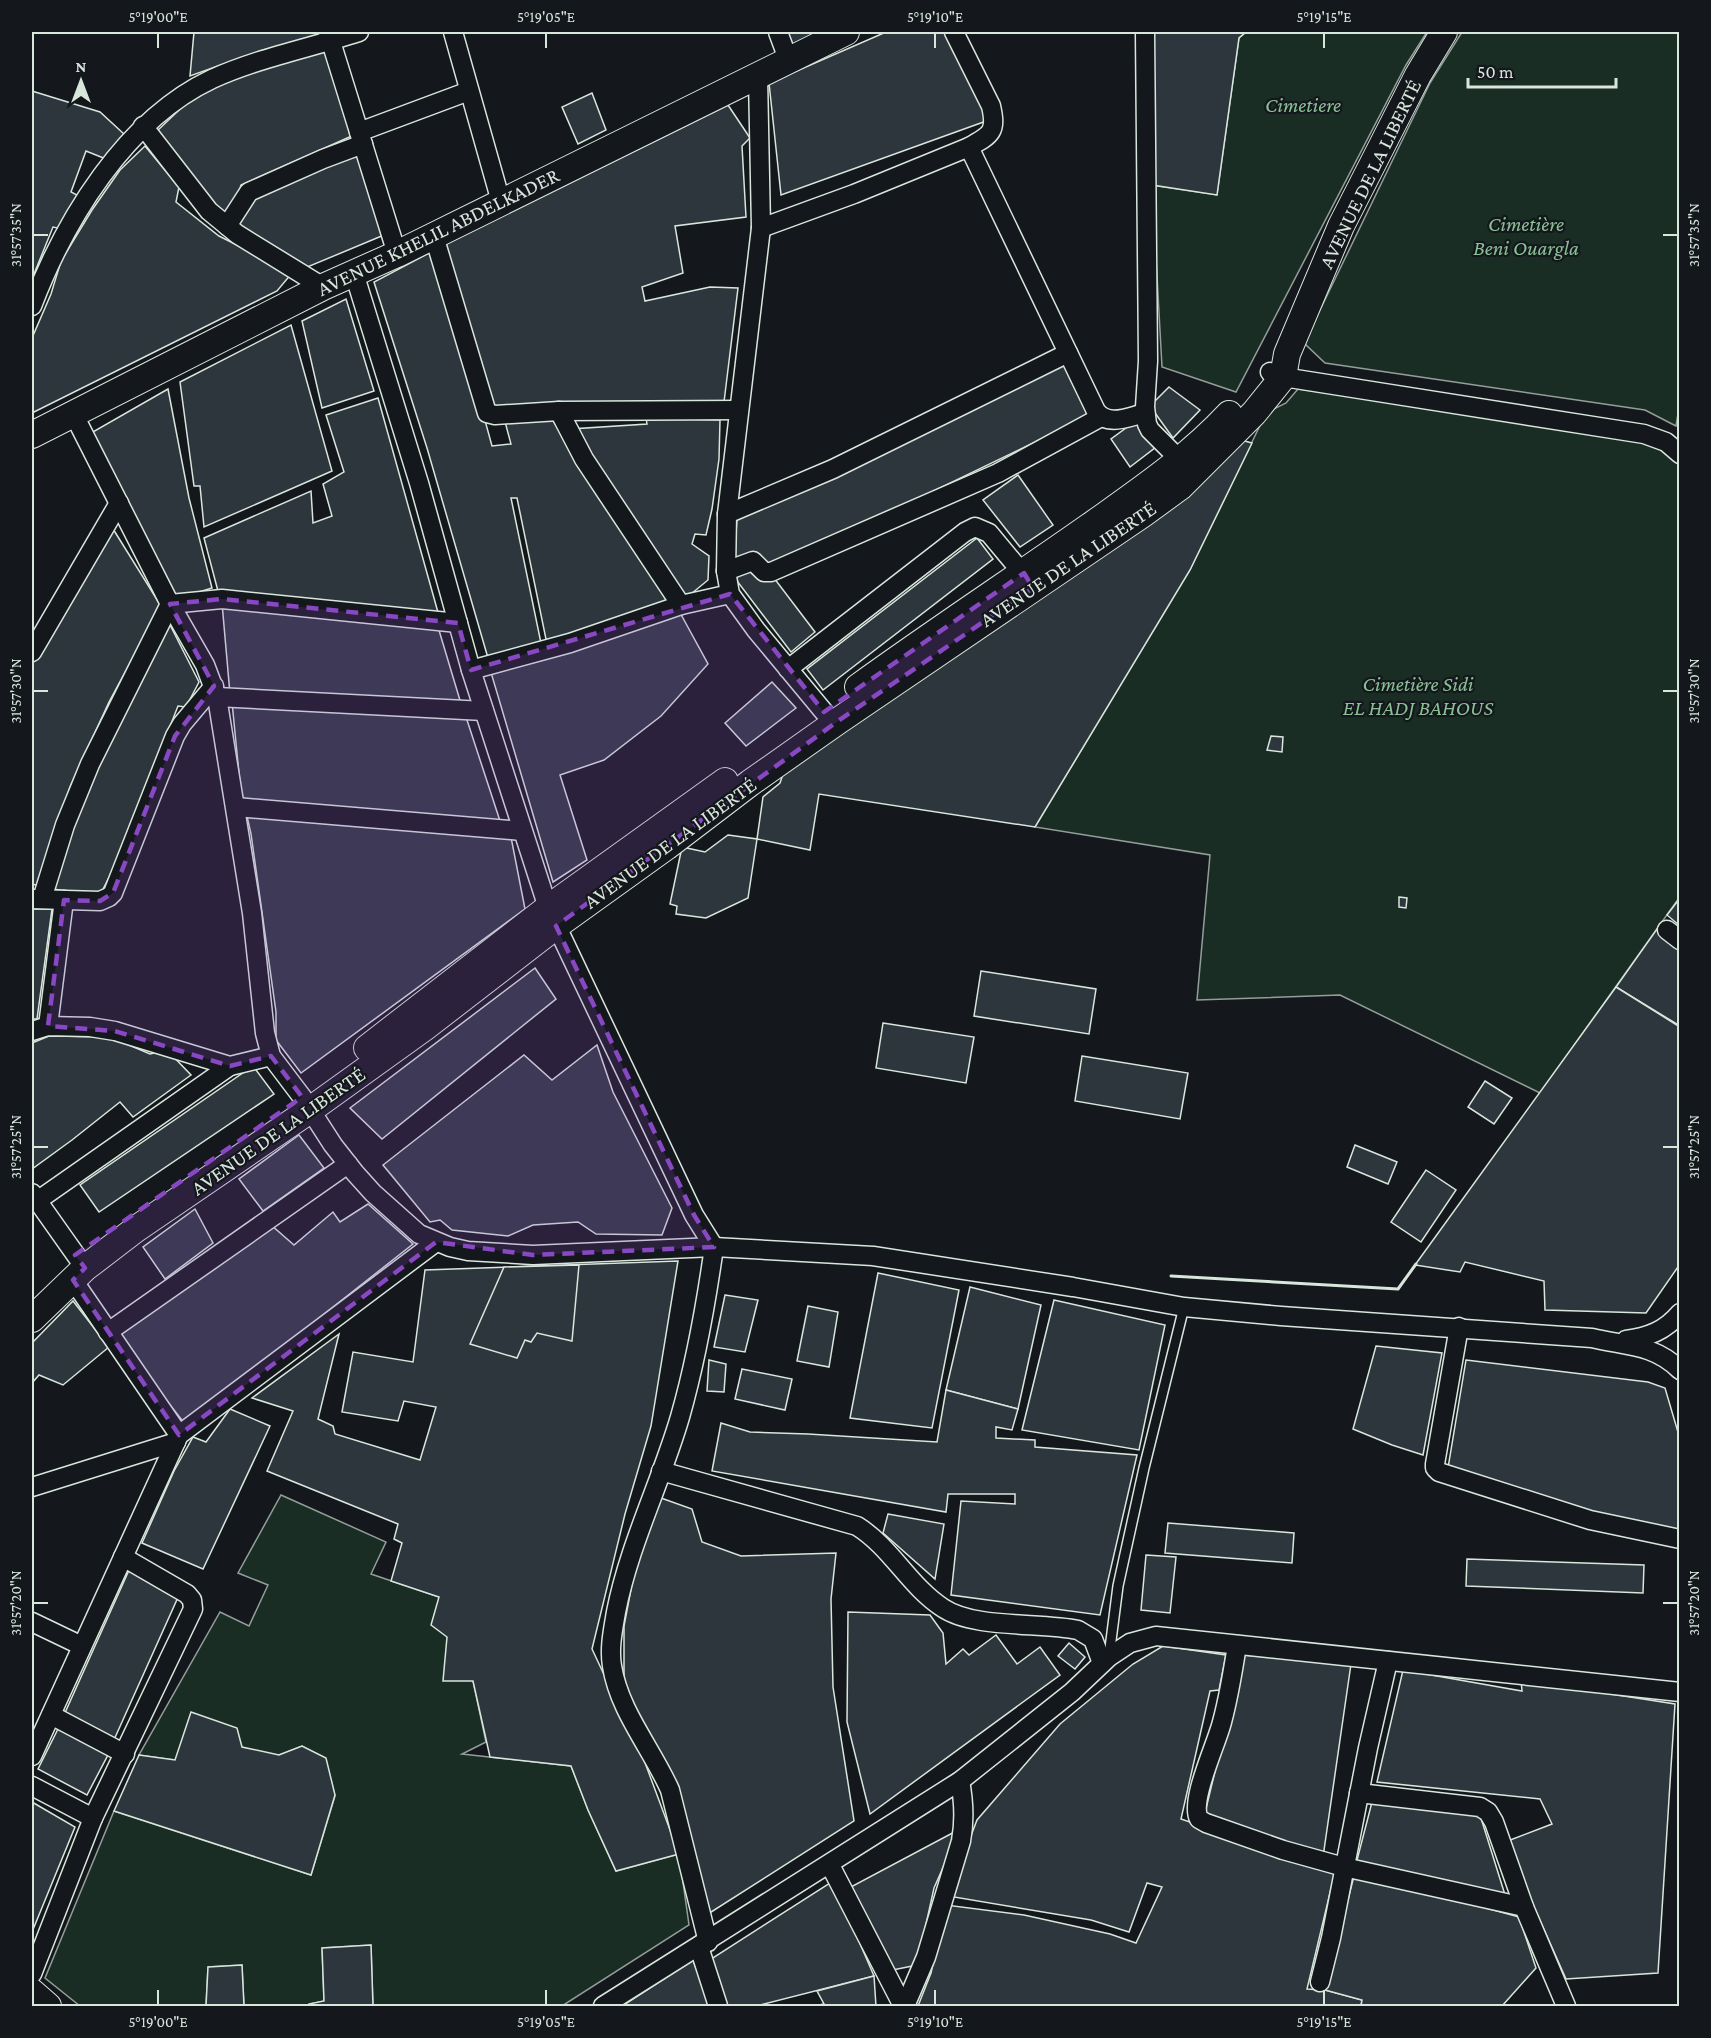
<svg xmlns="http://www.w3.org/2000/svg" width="1711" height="2038" viewBox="0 0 1711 2038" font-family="'Crimson Pro',serif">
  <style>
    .green { fill: #1a2d24; stroke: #939e99; stroke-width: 1.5 }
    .building { fill: #2c363c; stroke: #d8e6dc; stroke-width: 1.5 }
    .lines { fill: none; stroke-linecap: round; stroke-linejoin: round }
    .lane-casing { stroke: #d8e6dc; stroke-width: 12 }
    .street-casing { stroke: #d8e6dc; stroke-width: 21 }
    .secondary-casing { stroke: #d8e6dc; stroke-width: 28 }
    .lane { stroke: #14181c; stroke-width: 9 }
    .street { stroke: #14181c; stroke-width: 18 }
    .secondary { stroke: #14181c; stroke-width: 26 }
    .wall { stroke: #d8e6dc; stroke-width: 3 }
    .marked { fill: #8948c3; fill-opacity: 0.2; stroke: #8948c3; stroke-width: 4.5; stroke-dasharray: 12 8; stroke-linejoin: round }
    .ticks { fill: none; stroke: #d8e6dc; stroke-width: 2 }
    .labels { text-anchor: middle; stroke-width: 4.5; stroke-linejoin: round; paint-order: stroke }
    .park-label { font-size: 21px; font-style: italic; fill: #8ac095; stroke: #14181c }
    .street-label { font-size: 21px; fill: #d8e6dc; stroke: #14181c }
    .neatline { fill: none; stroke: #d8e6dc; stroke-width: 2 }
    .ticks-label { font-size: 15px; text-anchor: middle; fill: #d8e6dc }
  </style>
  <rect width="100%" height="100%" fill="#14181c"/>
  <!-- green -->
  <g class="green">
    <path d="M 1246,32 L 1427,32 L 1406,65 L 1236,392 L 1162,367 L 1152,185 L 1217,195 L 1239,38 Z"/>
    <path d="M 1462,32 L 1679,32 L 1680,401 L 1676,426 L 1645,410 L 1325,363 L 1304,343 L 1430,83 Z"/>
    <path d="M 1298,389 L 1651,440 L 1679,464 L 1679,898 L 1540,1093 L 1340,995 L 1197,1000 L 1210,855 L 1035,827 L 1190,570 L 1266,413 L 1286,403 Z"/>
    <path d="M 281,1495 L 386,1542 L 371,1574 L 439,1597 L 447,1637 L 473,1681 L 486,1742 L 462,1754 L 571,1766 L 588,1810 L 616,1871 L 679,1854 L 689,1925 L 562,2006 L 373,2006 L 371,1945 L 322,1948 L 324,2001 L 309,2004 L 309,2006 L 244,2006 L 242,1965 L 208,1967 L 206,2006 L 80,2006 L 45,1978 L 114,1811 L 311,1875 L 335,1796 L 325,1758 L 302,1746 L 279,1755 L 175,1760 L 139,1755 L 220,1612 L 249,1626 L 268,1585 L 238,1573 Z"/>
  </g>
  <!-- building -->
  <g class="building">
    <path d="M 194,32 L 322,32 L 323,35 L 263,50 L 190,76 Z"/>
    <path d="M 785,32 L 825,32 L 791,49 Z"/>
    <path d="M 886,32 L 948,32 L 989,120 L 781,195 L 769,83 Z"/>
    <path d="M 1149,32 L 1246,32 L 1239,38 L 1217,195 L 1152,185 Z"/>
    <path d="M 326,51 L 354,135 L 241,185 L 233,213 L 223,217 L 157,131 L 197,93 L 241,68 Z"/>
    <path d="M 32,91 L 100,112 L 124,134 L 106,159 L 86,151 L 71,192 L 77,195 L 62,229 L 53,227 L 32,279 Z"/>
    <path d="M 592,93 L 606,130 L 578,144 L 562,107 Z"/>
    <path d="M 728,105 L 750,138 L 742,146 L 746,217 L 675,226 L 683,273 L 642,287 L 645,301 L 710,287 L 738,288 L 724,402 L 489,409 L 443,245 Z"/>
    <path d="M 145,146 L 179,187 L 176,202 L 219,236 L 292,273 L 277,291 L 32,413 L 32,338 L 51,294 L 61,261 L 92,210 L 120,170 Z"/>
    <path d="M 356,153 L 384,235 L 305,268 L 238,230 L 248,197 Z"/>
    <path d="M 433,251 L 459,326 L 492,446 L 511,444 L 504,418 L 548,413 L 671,599 L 547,644 L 517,498 L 511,498 L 541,643 L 488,658 L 427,448 L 374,282 Z"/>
    <path d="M 346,299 L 374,391 L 322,408 L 302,321 Z"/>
    <path d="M 291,325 L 332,471 L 204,527 L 200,486 L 194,486 L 180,382 Z"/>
    <path d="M 1067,363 L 1091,415 L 768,571 L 756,553 L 734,562 L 737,518 Z"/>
    <path d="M 1169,387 L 1200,410 L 1173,438 L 1150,406 Z"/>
    <path d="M 168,389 L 189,498 L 212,588 L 176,599 L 91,433 Z"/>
    <path d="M 378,398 L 439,616 L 219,595 L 204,538 L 311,491 L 313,523 L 332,516 L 323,484 L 344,472 L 326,415 Z"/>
    <path d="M 646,418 L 720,420 L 719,459 L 712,509 L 706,535 L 695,534 L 692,544 L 709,556 L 708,580 L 685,599 L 571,429 L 647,424 Z"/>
    <path d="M 1137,420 L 1156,447 L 1130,467 L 1111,439 Z"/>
    <path d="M 1241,440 L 1252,443 L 1190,570 L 1035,827 L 819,794 L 810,850 L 757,839 L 763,797 L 780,783 L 787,762 Z"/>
    <path d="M 1018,475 L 1053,525 L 1020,547 L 983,500 Z"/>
    <path d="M 110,524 L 161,606 L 109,702 L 70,787 L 39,886 L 32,884 L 32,660 Z"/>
    <path d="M 977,538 L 993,559 L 823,690 L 807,669 Z"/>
    <path d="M 752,564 L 771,574 L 815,632 L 791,652 L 734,577 Z"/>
    <path d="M 222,603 L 438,627 L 462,707 L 230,694 Z"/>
    <path d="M 678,609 L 708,664 L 661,716 L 604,760 L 560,775 L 587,860 L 553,882 L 490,669 Z"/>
    <path d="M 167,619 L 199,682 L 186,707 L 178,706 L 117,862 L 100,895 L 52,889 L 73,816 Z"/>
    <path d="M 772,682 L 796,708 L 746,746 L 725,723 Z"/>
    <path d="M 232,702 L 466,717 L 501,824 L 242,804 Z"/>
    <path d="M 1271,736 L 1283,737 L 1282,752 L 1267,750 Z"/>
    <path d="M 246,812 L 510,832 L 525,909 L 301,1073 L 276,1040 L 276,1012 L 251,834 Z"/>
    <path d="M 728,835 L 757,839 L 748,898 L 706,918 L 676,914 L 677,906 L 670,904 L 682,847 L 705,852 Z"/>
    <path d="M 1399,897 L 1407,898 L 1406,908 L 1399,907 Z"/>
    <path d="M 1680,898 L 1680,926 L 1667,915 Z"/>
    <path d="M 32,909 L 52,909 L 37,1019 L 32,1019 Z"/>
    <path d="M 1657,929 L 1680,948 L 1680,1026 L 1616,987 Z"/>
    <path d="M 535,968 L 556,999 L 382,1139 L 350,1108 Z"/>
    <path d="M 981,971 L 1096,989 L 1089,1034 L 974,1016 Z"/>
    <path d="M 1616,987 L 1680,1027 L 1680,1264 L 1646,1313 L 1545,1310 L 1544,1281 L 1465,1262 L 1460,1272 L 1415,1265 Z"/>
    <path d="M 883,1023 L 974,1037 L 966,1083 L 876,1068 Z"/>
    <path d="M 49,1036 L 110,1037 L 150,1054 L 167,1050 L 191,1075 L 133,1117 L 120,1102 L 72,1140 L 32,1169 L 32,1043 Z"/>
    <path d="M 597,1045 L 613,1092 L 672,1208 L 662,1235 L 596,1234 L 578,1222 L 533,1225 L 508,1236 L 452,1230 L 440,1220 L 430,1222 L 383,1165 L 524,1055 L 552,1080 Z"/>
    <path d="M 1082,1056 L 1188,1073 L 1180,1119 L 1075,1101 Z"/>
    <path d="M 253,1066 L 274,1094 L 99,1212 L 80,1185 Z"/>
    <path d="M 1485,1081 L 1512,1098 L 1494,1124 L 1468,1107 Z"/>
    <path d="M 299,1135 L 324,1168 L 263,1211 L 239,1179 Z"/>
    <path d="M 1355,1145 L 1397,1162 L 1388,1184 L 1347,1167 Z"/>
    <path d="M 1426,1170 L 1456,1190 L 1421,1242 L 1391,1222 Z"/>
    <path d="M 368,1204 L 413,1244 L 185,1424 L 115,1335 L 271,1225 L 294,1245 L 333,1212 L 340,1222 Z"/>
    <path d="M 195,1209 L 213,1243 L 165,1279 L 143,1247 Z"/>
    <path d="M 678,1261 L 651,1426 L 625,1514 L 592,1649 L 644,1760 L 679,1854 L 616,1871 L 588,1810 L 571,1766 L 490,1757 L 473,1681 L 443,1681 L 447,1637 L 431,1625 L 439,1597 L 391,1581 L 402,1543 L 394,1539 L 398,1524 L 267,1471 L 293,1411 L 252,1398 L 339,1334 L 318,1419 L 333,1426 L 335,1434 L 420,1460 L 436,1407 L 404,1401 L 398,1421 L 342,1412 L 353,1352 L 413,1362 L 425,1270 Z"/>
    <path d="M 579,1265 L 572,1341 L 537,1333 L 531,1342 L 525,1340 L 517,1358 L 470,1344 L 504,1267 Z"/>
    <path d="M 878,1273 L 959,1290 L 932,1428 L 850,1418 Z"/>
    <path d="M 970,1287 L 1041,1305 L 1018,1409 L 946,1390 Z"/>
    <path d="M 725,1295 L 758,1300 L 745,1352 L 714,1347 Z"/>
    <path d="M 1054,1300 L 1165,1325 L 1139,1450 L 1022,1430 Z"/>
    <path d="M 73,1301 L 109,1347 L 63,1385 L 39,1375 L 32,1383 L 32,1343 Z"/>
    <path d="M 808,1306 L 838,1312 L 829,1367 L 797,1361 Z"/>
    <path d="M 1376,1346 L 1442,1353 L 1423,1455 L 1392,1445 L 1353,1429 Z"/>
    <path d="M 709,1360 L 726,1364 L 724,1392 L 707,1391 Z"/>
    <path d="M 1466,1360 L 1648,1382 L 1665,1388 L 1680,1439 L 1680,1537 L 1632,1528 L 1448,1468 Z"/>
    <path d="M 742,1369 L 792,1379 L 785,1410 L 735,1399 Z"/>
    <path d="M 946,1390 L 1018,1409 L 1012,1430 L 996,1427 L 996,1438 L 1035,1440 L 1035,1447 L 1137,1455 L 1100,1615 L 951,1595 L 961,1501 L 1015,1504 L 1015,1494 L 948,1494 L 946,1512 L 712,1471 L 721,1423 L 750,1432 L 808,1434 L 937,1442 Z"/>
    <path d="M 230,1409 L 270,1426 L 203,1569 L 142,1543 L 174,1471 L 193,1437 L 206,1442 Z"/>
    <path d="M 661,1498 L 692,1509 L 702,1542 L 741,1556 L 836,1553 L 831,1599 L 833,1687 L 854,1821 L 708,1914 L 671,1771 L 624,1688 L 624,1626 L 635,1568 Z"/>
    <path d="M 888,1514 L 944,1524 L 935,1579 L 883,1533 Z"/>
    <path d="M 1168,1523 L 1294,1533 L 1292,1563 L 1165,1553 Z"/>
    <path d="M 1146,1555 L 1176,1557 L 1170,1613 L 1141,1610 Z"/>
    <path d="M 1467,1559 L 1644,1565 L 1643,1593 L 1466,1586 Z"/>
    <path d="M 130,1568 L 179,1595 L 113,1742 L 64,1715 Z"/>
    <path d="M 848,1612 L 930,1615 L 943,1633 L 946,1664 L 963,1649 L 969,1655 L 996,1635 L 1017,1664 L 1040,1647 L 1060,1675 L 870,1814 L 847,1722 Z"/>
    <path d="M 1069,1643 L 1085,1657 L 1075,1669 L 1058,1656 Z"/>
    <path d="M 1163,1646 L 1226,1655 L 1219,1690 L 1210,1691 L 1181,1819 L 1335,1872 L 1307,1989 L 1325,1990 L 1362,2000 L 1361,2006 L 918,2006 L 931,1973 L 946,1905 L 1024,1915 L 1110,1934 L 1136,1943 L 1162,1887 L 1147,1883 L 1129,1932 L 1091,1920 L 948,1896 L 977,1820 L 1060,1724 L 1133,1664 Z"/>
    <path d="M 1243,1655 L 1351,1664 L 1323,1857 L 1204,1817 Z"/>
    <path d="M 1403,1670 L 1522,1691 L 1521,1680 L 1675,1704 L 1658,1973 L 1566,1979 L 1505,1842 L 1552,1824 L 1540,1799 L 1377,1782 Z"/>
    <path d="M 191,1712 L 237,1728 L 242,1747 L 279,1755 L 302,1746 L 326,1758 L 335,1795 L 311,1875 L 114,1811 L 139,1755 L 175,1760 Z"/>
    <path d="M 60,1725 L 109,1753 L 87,1795 L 38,1769 Z"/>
    <path d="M 32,1802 L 75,1827 L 32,1932 Z"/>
    <path d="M 1372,1802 L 1480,1815 L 1506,1898 L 1356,1864 Z"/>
    <path d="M 960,1829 L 934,1888 L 917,1965 L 888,1971 L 847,1889 Z"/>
    <path d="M 1355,1872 L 1519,1917 L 1536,1968 L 1502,2006 L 1361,2006 L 1362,2000 L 1325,1990 Z"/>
    <path d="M 833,1881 L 874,1976 L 756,2006 L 722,2006 L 708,1961 Z"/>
    <path d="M 371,1945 L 373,2006 L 309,2006 L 309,2004 L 324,2001 L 322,1948 Z"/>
    <path d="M 693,1960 L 710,2006 L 622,2006 Z"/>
    <path d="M 242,1965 L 244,2006 L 206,2006 L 208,1967 Z"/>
    <path d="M 874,1976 L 876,2006 L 813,2006 L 824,2004 L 817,1991 Z"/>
  </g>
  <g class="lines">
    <!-- lane casing -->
    <g class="lane-casing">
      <path id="lane" d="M 1109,1656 L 1118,1586 L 1144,1468 L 1184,1307"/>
    </g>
    <!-- street casing -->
    <g class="street-casing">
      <g id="street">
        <path d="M 328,32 L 397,254"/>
        <path d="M 453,32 L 501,202"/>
        <path d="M 778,32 L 788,59"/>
        <path d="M 1145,32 L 1148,361 L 1145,407 L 1147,424 L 1150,430 L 1180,460"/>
        <path d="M 758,77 L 761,228 L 727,514 L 726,571 L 730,594 L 756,630 L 824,712"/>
        <path d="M 143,126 L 209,211 L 237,234 L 323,287"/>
        <path d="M 359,132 L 469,91"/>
        <path d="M 969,147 L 1096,411 C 1108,427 1128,417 1145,413"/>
        <path d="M 227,226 L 249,192 L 323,159 L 363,144"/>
        <path d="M 761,228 L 854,194 L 969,147 C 991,135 997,132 991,106 L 954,32"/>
        <path d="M 434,236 L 487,413 L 495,415 L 559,411 L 739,410"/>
        <path d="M 354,273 L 419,483 L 471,670 L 548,908 L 694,1215 L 714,1247 C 706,1304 696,1361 680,1417 C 661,1482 629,1545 616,1612 C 613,1630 609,1648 612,1666 C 619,1711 652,1749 670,1790 L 708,1942"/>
        <path d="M 32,306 C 65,220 125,120 212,79 C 258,58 310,48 359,32"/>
        <path d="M 1270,372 L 1283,377 L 1644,434 L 1666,442 L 1680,454"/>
        <path d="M 559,411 L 584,459 L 681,605 L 730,594"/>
        <path d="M 73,413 L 170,604 L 205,665 L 217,697 L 252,913 L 265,1033 L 271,1056 L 302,1097 L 333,1145 L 355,1173 L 373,1193 L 419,1234 L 450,1247 L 468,1251 L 533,1255 L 714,1247 L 873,1256 L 1073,1287 L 1184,1307 L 1281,1316 L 1592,1338 C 1625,1346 1654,1344 1680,1370"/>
        <path d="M 727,514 L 833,469 L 1068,353"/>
        <path d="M 726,571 L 753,561 L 764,572 L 771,572 L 998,473 L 1101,417"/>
        <path d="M 32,652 L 119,503"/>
        <path d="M 788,669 L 965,532 L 975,527 L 989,533 L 1029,581"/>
        <path d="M 471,670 L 570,643 L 681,605"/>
        <path d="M 217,697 L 484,711"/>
        <path d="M 236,807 L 522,831"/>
        <path d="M 32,899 L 100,901 L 109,897 L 113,893 L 175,736 L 182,724 L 214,686"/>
        <path d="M 42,899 L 65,825 L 90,764 L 170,604 L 222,599 L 458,623"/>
        <path d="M 1667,930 L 1680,940"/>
        <path d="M 48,1026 L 64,900"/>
        <path d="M 32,1031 L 48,1026 L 90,1027 L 115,1031 L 230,1066 L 271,1056"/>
        <path d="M 32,1193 L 85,1268"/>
        <path d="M 37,1201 L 230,1066"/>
        <path d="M 73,1280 L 179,1435"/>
        <path d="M 1459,1327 L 1435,1464 L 1435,1468 L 1439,1472 L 1590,1520 L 1680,1539"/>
        <path d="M 108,1332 L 348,1164"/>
        <path d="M 1626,1340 C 1648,1337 1665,1331 1680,1313"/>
        <path d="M 661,1471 L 857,1526 C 891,1547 909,1586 943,1608 C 974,1629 1041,1622 1078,1630 L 1093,1639 L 1102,1663"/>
        <path d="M 32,1487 L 176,1442"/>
        <path d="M 32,1622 L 82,1646"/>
        <path d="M 1237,1645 C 1233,1671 1229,1696 1222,1722 C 1217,1743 1189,1801 1199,1819 L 1206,1823 L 1283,1850 L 1344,1867 L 1524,1907 L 1566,2006"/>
        <path d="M 51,1715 L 125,1754"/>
        <path d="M 32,1756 L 179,1435 L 436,1242"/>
        <path d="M 32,1786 L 93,1818"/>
        <path d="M 1359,1793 L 1480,1807 L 1488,1812 L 1494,1822 L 1524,1907"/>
        <path d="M 830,1865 L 903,2006"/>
        <path d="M 699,1947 L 718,2006"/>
        <path d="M 32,1974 L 93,1818 L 193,1609 L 192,1600 L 187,1594 L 123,1557"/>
        <path d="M 1320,1982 L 1331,1938 L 1368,1748 L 1388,1661"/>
        <path d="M 603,2006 L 960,1781 L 1072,1692 L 1109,1657 L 1130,1643 L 1156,1636 L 1680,1692"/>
        <path d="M 905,2006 L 926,1957 L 961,1841 C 965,1820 964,1802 960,1781"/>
      </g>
    </g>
    <!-- secondary casing -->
    <g class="secondary-casing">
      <g id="secondary">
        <path d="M 32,435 L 323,287 L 397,254 L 846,32"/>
        <path d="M 858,687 C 934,632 1013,580 1090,526 C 1139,491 1188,458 1229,414"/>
        <path d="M 367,1048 L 548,908 L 725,781"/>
        <path d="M 32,1319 L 85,1268 L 136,1229 L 310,1110 L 424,1028 L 556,926 L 666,847 L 750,783 L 838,721 L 1143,514 L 1180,487 L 1254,413 L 1283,377 L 1287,354 L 1341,226 L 1418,75 L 1444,32"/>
        <path d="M 32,1992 L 48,2006"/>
      </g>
    </g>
    <!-- lane -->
    <use href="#lane" class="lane"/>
    <!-- street -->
    <use href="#street" class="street"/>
    <!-- secondary -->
    <use href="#secondary" class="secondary"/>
    <!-- wall -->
    <path class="wall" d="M 1171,1276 L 1398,1289 L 1416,1264"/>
  </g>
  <!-- marked area -->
  <path class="marked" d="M 1024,573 L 1033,588 L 838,721 L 556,926 L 694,1215 L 714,1247 L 533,1255 L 436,1242 L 179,1435 L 73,1280 L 85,1268 L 75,1255 L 302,1097 L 271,1056 L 230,1066 L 115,1031 L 48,1026 L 64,900 L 100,901 L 113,893 L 175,736 L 214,686 L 170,604 L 222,599 L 458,623 L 471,670 L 730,594 L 824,712 Z"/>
  <!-- ticks -->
  <path class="ticks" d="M 158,33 L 158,48M 546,33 L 546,48M 935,33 L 935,48M 1324,33 L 1324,48M 33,235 L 48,235M 1663,235 L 1678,235M 33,691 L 48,691M 1663,691 L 1678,691M 33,1147 L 48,1147M 1663,1147 L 1678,1147M 33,1603 L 48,1603M 1663,1603 L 1678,1603M 158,1990 L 158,2005M 546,1990 L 546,2005M 935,1990 L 935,2005M 1324,1990 L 1324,2005"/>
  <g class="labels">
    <!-- park labels -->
    <g class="park-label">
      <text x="1303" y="112">Cimetiere</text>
      <text x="1526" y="231">Cimetière<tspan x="1526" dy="24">Beni Ouargla</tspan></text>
      <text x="1418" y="691">Cimetière Sidi<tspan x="1418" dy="24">EL HADJ BAHOUS</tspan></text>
    </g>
    <!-- street labels -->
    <g class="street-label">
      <text transform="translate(1370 174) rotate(-64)" y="7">AVENUE DE LA LIBERTÉ</text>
      <text transform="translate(438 232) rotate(-26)" y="7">AVENUE KHELIL ABDELKADER</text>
      <text transform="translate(1068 564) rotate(-34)" y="7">AVENUE DE LA LIBERTÉ</text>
      <text transform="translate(670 843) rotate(-36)" y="7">AVENUE DE LA LIBERTÉ</text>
      <text transform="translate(278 1131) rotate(-35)" y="7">AVENUE DE LA LIBERTÉ</text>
    </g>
  </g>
  <!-- border -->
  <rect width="1711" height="2038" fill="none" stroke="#14181c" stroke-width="66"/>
  <!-- north arrow -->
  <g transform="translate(81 81)" stroke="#14181c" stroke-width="4.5" paint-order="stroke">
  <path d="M0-4.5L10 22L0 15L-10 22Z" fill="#d8e6dc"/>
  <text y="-9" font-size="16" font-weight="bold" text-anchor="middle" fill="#d8e6dc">N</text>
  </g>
  <!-- scale -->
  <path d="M1468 78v9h148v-9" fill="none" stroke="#d8e6dc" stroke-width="3"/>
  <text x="1477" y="78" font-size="18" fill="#d8e6dc" stroke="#14181c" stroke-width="4.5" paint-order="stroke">50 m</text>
  <rect x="33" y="33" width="1645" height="1972" class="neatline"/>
  <g class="ticks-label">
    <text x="158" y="22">5°19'00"E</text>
    <text x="546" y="22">5°19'05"E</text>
    <text x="935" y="22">5°19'10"E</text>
    <text x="1324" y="22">5°19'15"E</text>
    <text transform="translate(16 235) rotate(-90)" y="5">31°57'35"N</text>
    <text transform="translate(1694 235) rotate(-90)" y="5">31°57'35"N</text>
    <text transform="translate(16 691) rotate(-90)" y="5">31°57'30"N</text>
    <text transform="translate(1694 691) rotate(-90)" y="5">31°57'30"N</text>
    <text transform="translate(16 1147) rotate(-90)" y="5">31°57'25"N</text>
    <text transform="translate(1694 1147) rotate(-90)" y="5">31°57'25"N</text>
    <text transform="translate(16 1603) rotate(-90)" y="5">31°57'20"N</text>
    <text transform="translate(1694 1603) rotate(-90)" y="5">31°57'20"N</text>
    <text x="158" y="2027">5°19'00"E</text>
    <text x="546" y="2027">5°19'05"E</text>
    <text x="935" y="2027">5°19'10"E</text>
    <text x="1324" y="2027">5°19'15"E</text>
  </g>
</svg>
